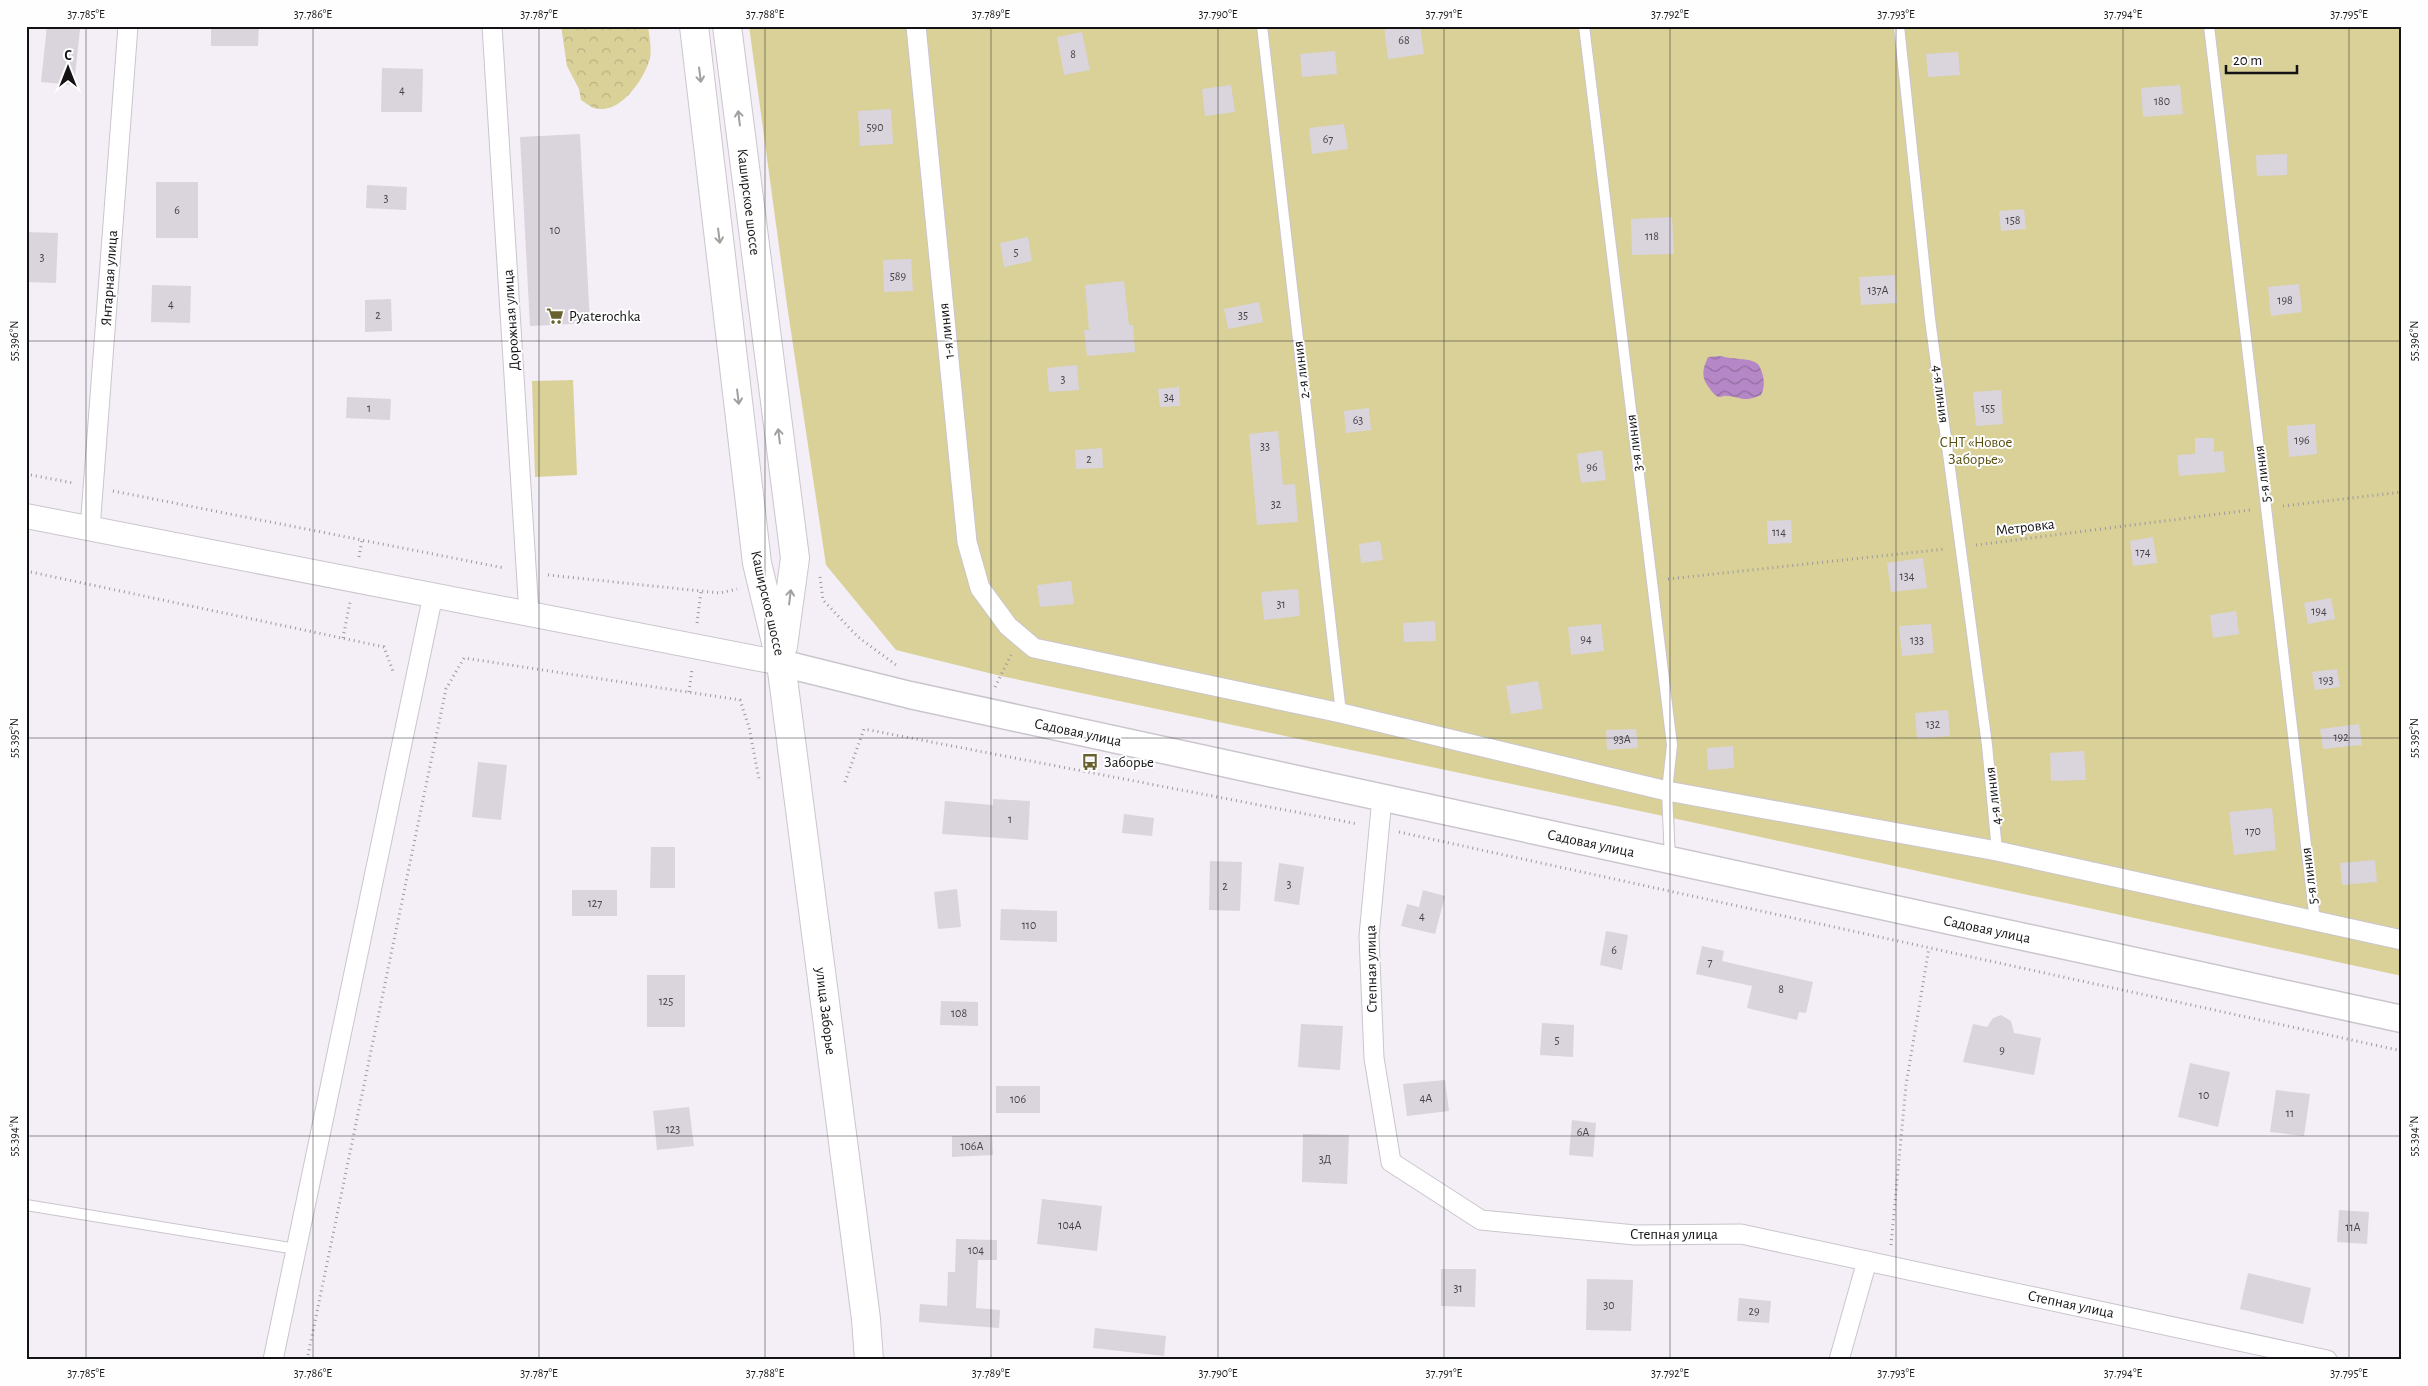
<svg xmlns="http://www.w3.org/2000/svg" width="2428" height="1386" viewBox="0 0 2428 1386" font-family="'Alegreya Sans',sans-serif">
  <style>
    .green { fill: #d9d198 }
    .forest { fill: url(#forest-crowns) }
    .water { fill: url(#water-waves) }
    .building { fill: #dad4dd }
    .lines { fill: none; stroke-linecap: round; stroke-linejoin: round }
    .service-casing { stroke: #cbc5cd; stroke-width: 12 }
    .minor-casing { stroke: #cbc5cd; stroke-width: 21 }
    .tertiary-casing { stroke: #cbc5cd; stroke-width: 26 }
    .secondary-casing { stroke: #cbc5cd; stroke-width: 29 }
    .primary-casing { stroke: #cbc5cd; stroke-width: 30 }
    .path { stroke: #9d989f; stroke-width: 3; stroke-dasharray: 1 4; stroke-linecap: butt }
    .service { stroke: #fff; stroke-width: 10 }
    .minor { stroke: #fff; stroke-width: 19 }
    .tertiary { stroke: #fff; stroke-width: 24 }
    .secondary { stroke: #fff; stroke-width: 26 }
    .primary { stroke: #fff; stroke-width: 28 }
    .oneway { stroke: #a1a0a1 }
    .ticks { fill: none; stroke: #141215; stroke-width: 1; stroke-opacity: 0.45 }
    .labels { text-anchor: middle; stroke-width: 4; stroke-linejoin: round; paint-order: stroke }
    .number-label { font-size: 12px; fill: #464247 }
    .street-label { font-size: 15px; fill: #141215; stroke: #fefefe }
    .poi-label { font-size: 15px; fill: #141215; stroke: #fefefe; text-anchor: start }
    .park-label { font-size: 15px; fill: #574e0e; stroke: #fefefe }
    .neatline { fill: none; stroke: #141215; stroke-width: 2 }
    .ticks-label { font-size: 12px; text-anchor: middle; fill: #141215 }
  </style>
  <defs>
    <pattern id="forest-crowns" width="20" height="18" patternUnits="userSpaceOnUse" patternTransform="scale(1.25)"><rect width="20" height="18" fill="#d9d198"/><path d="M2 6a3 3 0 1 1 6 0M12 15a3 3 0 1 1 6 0" fill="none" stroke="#b9b282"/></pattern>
    <pattern id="water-waves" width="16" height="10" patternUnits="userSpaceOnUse" patternTransform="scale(1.25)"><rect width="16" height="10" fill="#b587c7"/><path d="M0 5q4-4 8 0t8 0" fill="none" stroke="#926da0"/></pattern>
  </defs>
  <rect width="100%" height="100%" fill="#f4eef7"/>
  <!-- green -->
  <g class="green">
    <path d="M 749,26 L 2402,26 L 2402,976 L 1668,817 L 1001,676 L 896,650 L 826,565 L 787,305 Z"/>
    <path d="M 573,380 L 577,475 L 535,477 L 532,381 Z"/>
  </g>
  <!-- forest -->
  <path class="forest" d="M 561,26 L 648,26 C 649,36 652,48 650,58 C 645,78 620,116 594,108 C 590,107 585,102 581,100 L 579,89 L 567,66 Z"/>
  <!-- water -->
  <path class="water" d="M 1721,356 C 1733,360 1748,357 1758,364 C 1764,373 1766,386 1761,395 C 1742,403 1743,397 1727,396 C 1723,395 1723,397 1719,397 C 1715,396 1712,392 1710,389 C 1701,378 1702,370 1708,357 Z"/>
  <!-- building -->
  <g class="building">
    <path d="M 47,26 L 80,29 L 74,85 L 41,82 Z"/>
    <path d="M 211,26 L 259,26 L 258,46 L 211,46 Z"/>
    <path d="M 1384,26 L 1420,26 L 1424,54 L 1388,59 Z"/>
    <path d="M 1082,32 L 1090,70 L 1064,75 L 1057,37 Z"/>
    <path d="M 1335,51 L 1337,74 L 1302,77 L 1300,54 Z"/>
    <path d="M 1958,52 L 1960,75 L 1928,77 L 1926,54 Z"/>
    <path d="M 382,68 L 423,69 L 422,112 L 381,112 Z"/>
    <path d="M 1231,85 L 1235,112 L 1205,116 L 1202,89 Z"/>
    <path d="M 2180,85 L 2183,114 L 2143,117 L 2141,88 Z"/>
    <path d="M 891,109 L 893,144 L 860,146 L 858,111 Z"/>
    <path d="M 1344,124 L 1348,149 L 1312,154 L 1309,128 Z"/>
    <path d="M 580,134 L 590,323 L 530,326 L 520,137 Z"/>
    <path d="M 2287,154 L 2287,175 L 2257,176 L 2256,155 Z"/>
    <rect x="156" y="182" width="42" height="56"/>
    <path d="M 367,185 L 407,187 L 406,210 L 366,208 Z"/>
    <path d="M 2024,209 L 2026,229 L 2001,231 L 1999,211 Z"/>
    <path d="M 1672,217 L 1674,254 L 1632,255 L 1631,219 Z"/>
    <path d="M 26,232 L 58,233 L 56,283 L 26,282 Z"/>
    <path d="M 1028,237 L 1032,261 L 1004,267 L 1000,243 Z"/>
    <path d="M 911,259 L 913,291 L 884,292 L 883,260 Z"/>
    <path d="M 1895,275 L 1897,303 L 1861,305 L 1859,277 Z"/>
    <path d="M 1124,281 L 1129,325 L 1133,325 L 1135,352 L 1087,356 L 1084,330 L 1089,330 L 1085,285 Z"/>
    <path d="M 2299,284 L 2302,312 L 2271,316 L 2268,287 Z"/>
    <path d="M 152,285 L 191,286 L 190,323 L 151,322 Z"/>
    <path d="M 391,299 L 392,331 L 365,332 L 365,300 Z"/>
    <path d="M 1259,302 L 1263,322 L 1228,329 L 1224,309 Z"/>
    <path d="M 1077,365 L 1079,390 L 1049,392 L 1047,368 Z"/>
    <path d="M 1179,387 L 1180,406 L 1160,407 L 1158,389 Z"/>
    <path d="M 2001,390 L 2003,424 L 1976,426 L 1973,392 Z"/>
    <path d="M 347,397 L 391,399 L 390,420 L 346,418 Z"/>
    <path d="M 1369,408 L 1371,430 L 1346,433 L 1344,411 Z"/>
    <path d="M 2315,424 L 2317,454 L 2289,457 L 2287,426 Z"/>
    <path d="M 1278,431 L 1283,485 L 1295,484 L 1298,522 L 1257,525 L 1249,434 Z"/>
    <path d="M 2195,438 L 2214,438 L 2214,452 L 2223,451 L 2225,472 L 2179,476 L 2177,455 L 2195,454 Z"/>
    <path d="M 1102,448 L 1103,468 L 1076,469 L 1075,450 Z"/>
    <path d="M 1602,450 L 1606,480 L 1581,483 L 1577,454 Z"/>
    <path d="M 1791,520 L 1792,543 L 1768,544 L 1767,521 Z"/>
    <path d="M 2153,537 L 2157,563 L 2133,566 L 2130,541 Z"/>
    <path d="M 1380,541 L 1383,560 L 1361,563 L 1359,544 Z"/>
    <path d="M 1923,558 L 1927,588 L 1891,592 L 1887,563 Z"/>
    <path d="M 1071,581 L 1074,604 L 1040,607 L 1037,585 Z"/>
    <path d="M 1298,589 L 1300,616 L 1264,620 L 1261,592 Z"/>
    <path d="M 2331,598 L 2335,619 L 2308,624 L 2304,603 Z"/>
    <path d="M 2236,611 L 2239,634 L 2213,638 L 2210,615 Z"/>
    <path d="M 1435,621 L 1436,641 L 1404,642 L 1403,623 Z"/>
    <path d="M 1601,624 L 1604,651 L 1571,655 L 1568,627 Z"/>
    <path d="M 1931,624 L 1934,653 L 1902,656 L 1899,626 Z"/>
    <path d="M 2337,669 L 2340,687 L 2315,690 L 2312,672 Z"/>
    <path d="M 1538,681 L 1543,709 L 1511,714 L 1506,686 Z"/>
    <path d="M 1948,710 L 1950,736 L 1917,739 L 1915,713 Z"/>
    <path d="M 2359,724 L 2362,745 L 2323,749 L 2320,729 Z"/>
    <path d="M 1636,729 L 1638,748 L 1607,750 L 1606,730 Z"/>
    <path d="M 1733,746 L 1734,768 L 1708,770 L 1707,748 Z"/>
    <path d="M 2084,751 L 2086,780 L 2051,781 L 2050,753 Z"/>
    <path d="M 478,762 L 507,765 L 501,820 L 472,817 Z"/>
    <path d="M 993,799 L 1030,801 L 1028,840 L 942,834 L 945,801 L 993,805 Z"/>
    <path d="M 2272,808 L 2276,850 L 2234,855 L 2229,812 Z"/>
    <path d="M 1124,814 L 1154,818 L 1152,836 L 1122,833 Z"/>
    <path d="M 651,847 L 675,847 L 675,888 L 650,888 Z"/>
    <path d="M 2375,860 L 2377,882 L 2342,885 L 2340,863 Z"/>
    <path d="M 1210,861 L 1242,862 L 1240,911 L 1209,910 Z"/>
    <path d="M 1279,863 L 1304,867 L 1299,905 L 1274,901 Z"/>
    <path d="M 957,889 L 961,927 L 938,929 L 934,892 Z"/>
    <rect x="572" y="890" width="45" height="26"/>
    <path d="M 1423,890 L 1445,896 L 1435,934 L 1401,926 L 1407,904 L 1419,907 Z"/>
    <path d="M 1001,909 L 1057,911 L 1057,942 L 1000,940 Z"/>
    <path d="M 1606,931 L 1628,935 L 1622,970 L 1600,965 Z"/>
    <path d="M 1702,946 L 1724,951 L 1722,961 L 1813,982 L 1806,1013 L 1799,1012 L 1797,1020 L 1747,1008 L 1752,986 L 1696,974 Z"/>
    <rect x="647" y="975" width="38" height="52"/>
    <path d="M 941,1001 L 978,1002 L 978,1026 L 940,1025 Z"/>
    <path d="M 2001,1015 L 2011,1021 L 2014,1033 L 2041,1038 L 2034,1075 L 1963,1062 L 1973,1024 L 1987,1027 L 1993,1018 Z"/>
    <path d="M 1542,1023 L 1574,1025 L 1573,1057 L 1540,1055 Z"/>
    <path d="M 1301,1024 L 1343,1026 L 1340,1070 L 1298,1067 Z"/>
    <path d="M 2190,1063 L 2230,1072 L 2218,1127 L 2178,1117 Z"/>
    <path d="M 1445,1080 L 1449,1111 L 1407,1116 L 1403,1084 Z"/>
    <rect x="996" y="1086" width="44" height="27"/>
    <path d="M 2276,1090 L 2310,1094 L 2304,1136 L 2270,1132 Z"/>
    <path d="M 689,1107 L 694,1146 L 657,1150 L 653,1111 Z"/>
    <path d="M 1572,1120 L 1596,1123 L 1593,1157 L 1569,1155 Z"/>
    <path d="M 1303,1134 L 1349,1135 L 1347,1184 L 1302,1182 Z"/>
    <path d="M 992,1135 L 993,1155 L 952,1157 L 952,1136 Z"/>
    <path d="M 1042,1199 L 1102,1206 L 1097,1251 L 1037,1244 Z"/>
    <path d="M 2339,1210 L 2369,1212 L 2367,1244 L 2337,1242 Z"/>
    <path d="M 956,1239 L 997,1240 L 997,1260 L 978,1260 L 976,1308 L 1000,1310 L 999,1328 L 919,1322 L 920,1304 L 947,1306 L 948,1272 L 955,1272 Z"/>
    <path d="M 1441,1269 L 1476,1269 L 1475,1307 L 1441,1306 Z"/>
    <path d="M 2248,1273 L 2311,1288 L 2303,1324 L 2240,1309 Z"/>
    <path d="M 1587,1279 L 1633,1280 L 1631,1331 L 1586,1330 Z"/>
    <path d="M 1739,1298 L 1771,1301 L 1769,1323 L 1737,1321 Z"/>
    <path d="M 1095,1328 L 1166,1336 L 1164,1356 L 1093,1348 Z"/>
  </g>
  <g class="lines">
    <!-- service casing -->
    <g class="service-casing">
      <g id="service">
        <path d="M 1262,26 L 1341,713"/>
        <path d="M 1584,26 L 1672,745 L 1667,791 L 1670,860"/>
        <path d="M 1899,26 L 1930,319 L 1987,745 L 1997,851"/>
        <path d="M 2209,26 L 2315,921"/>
        <path d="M 26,1205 L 296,1249"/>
      </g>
    </g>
    <!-- minor casing -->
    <g class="minor-casing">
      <g id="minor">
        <path d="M 492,26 L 529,614"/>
        <path d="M 916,26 L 967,542 L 980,588 L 1008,626 L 1034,648 L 1341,713 L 1667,791 L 1997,851 L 2402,940"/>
        <path d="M 90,529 L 128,26"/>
        <path d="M 1382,798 L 1369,936 L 1374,1058 L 1391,1162 L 1481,1220 L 1635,1235 L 1741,1234 L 2327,1360"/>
        <path d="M 273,1360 L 433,595"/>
        <path d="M 1839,1360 L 1867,1261"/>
      </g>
    </g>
    <!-- tertiary casing -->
    <g class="tertiary-casing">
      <path id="tertiary" d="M 26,516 L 781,663"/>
    </g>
    <!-- secondary casing -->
    <g class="secondary-casing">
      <path id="secondary" d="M 781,663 L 910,695 L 2402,1019"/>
    </g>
    <!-- primary casing -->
    <g class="primary-casing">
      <g id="primary">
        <path d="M 694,26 L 757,563 L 781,663 L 866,1319 L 869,1360"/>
        <path d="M 727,26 L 795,558 L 783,646"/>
      </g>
    </g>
    <!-- path -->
    <g class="path">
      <path d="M 26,474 L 73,483"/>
      <path d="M 113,491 L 504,568"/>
      <path d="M 2283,506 L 2402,492"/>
      <path d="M 1976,545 L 2250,510"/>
      <path d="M 359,557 L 362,540"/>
      <path d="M 26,571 L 384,647 L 394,674"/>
      <path d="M 548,575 L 720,593 L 737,589"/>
      <path d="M 820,577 L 823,600 L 858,637 L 896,665"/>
      <path d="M 1668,579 L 1945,549"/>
      <path d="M 697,623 L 701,591"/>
      <path d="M 343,638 L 350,602"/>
      <path d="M 995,687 L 1011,655"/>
      <path d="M 689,692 L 692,669"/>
      <path d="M 845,782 L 864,729 L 1358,824"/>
      <path d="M 1399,832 L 2402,1051"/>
      <path d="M 1891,1245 L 1906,1085 L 1929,948"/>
      <path d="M 307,1360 L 446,689 L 464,658 L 740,700 L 749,727 L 759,779"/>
    </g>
    <!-- service -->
    <use href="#service" class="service"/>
    <!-- minor -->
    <use href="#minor" class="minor"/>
    <!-- tertiary -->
    <use href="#tertiary" class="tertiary"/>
    <!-- secondary -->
    <use href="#secondary" class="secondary"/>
    <!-- primary -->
    <use href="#primary" class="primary"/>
  </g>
  <!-- one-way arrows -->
  <defs><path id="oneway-shaft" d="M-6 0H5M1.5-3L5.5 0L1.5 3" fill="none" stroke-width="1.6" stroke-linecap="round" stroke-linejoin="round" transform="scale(1.25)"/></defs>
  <g class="oneway">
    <use href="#oneway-shaft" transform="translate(700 75) rotate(83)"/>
    <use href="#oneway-shaft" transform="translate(739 118) rotate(-97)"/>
    <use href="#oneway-shaft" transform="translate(719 236) rotate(83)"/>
    <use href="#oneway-shaft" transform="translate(738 397) rotate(83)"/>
    <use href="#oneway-shaft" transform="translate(779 436) rotate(-97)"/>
    <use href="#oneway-shaft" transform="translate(790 597) rotate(-83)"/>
  </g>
  <!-- ticks -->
  <path class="ticks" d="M 86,26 L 86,1360M 313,26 L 313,1360M 539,26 L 539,1360M 765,26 L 765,1360M 991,26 L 991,1360M 1218,26 L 1218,1360M 1444,26 L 1444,1360M 1670,26 L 1670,1360M 1896,26 L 1896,1360M 2123,26 L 2123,1360M 2349,26 L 2349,1360M 26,341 L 2402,341M 26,738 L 2402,738M 26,1136 L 2402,1136"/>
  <!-- icons -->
  <defs>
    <g id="supermarket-bare" transform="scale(1.35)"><path d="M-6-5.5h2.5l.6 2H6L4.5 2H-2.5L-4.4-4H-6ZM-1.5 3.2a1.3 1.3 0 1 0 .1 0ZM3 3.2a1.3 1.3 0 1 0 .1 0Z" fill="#68602d" stroke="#fefefe" stroke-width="2.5" paint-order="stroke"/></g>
    <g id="bus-bare" transform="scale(1.35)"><path d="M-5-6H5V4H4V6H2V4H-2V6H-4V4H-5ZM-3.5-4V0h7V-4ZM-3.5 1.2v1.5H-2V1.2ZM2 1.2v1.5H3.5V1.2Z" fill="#68602d" stroke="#fefefe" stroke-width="2.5" paint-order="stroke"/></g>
  </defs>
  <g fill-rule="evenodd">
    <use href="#supermarket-bare" x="555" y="316"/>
    <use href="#bus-bare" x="1090" y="762"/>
  </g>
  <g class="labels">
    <!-- number labels -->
    <g class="number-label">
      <text x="1404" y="44">68</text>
      <text x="1073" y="58">8</text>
      <text x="402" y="94">4</text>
      <text x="2162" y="105">180</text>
      <text x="875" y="131">590</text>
      <text x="1328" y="143">67</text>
      <text x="386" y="202">3</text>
      <text x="177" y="214">6</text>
      <text x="2013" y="224">158</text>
      <text x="555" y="234">10</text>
      <text x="1652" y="240">118</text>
      <text x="1016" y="256">5</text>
      <text x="42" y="261">3</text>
      <text x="898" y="280">589</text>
      <text x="1878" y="294">137А</text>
      <text x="2285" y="304">198</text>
      <text x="171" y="308">4</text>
      <text x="378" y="319">2</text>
      <text x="1243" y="319">35</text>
      <text x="1063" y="383">3</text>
      <text x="1169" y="401">34</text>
      <text x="369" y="412">1</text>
      <text x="1988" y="412">155</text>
      <text x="1358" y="424">63</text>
      <text x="2302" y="444">196</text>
      <text x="1265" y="450">33</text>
      <text x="1089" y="463">2</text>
      <text x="1592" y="471">96</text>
      <text x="1276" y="508">32</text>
      <text x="1779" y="536">114</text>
      <text x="2143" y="556">174</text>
      <text x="1907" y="580">134</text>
      <text x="1281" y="608">31</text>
      <text x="2319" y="615">194</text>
      <text x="1586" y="643">94</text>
      <text x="1917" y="644">133</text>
      <text x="2326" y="684">193</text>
      <text x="1933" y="728">132</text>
      <text x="2341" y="741">192</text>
      <text x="1622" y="743">93А</text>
      <text x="1010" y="823">1</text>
      <text x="2253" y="835">170</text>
      <text x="1289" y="888">3</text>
      <text x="1225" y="890">2</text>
      <text x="595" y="907">127</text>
      <text x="1422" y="920">4</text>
      <text x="1029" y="929">110</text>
      <text x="1614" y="954">6</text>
      <text x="1710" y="966">7</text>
      <text x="1781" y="993">8</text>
      <text x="666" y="1005">125</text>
      <text x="959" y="1017">108</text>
      <text x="1557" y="1044">5</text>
      <text x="2002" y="1054">9</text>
      <text x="2204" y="1099">10</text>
      <text x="1426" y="1102">4А</text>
      <text x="1018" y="1103">106</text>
      <text x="2290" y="1117">11</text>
      <text x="673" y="1133">123</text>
      <text x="1583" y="1136">6А</text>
      <text x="972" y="1150">106А</text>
      <text x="1325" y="1163">3Д</text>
      <text x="1070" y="1229">104А</text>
      <text x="2353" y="1231">11А</text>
      <text x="976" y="1254">104</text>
      <text x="1458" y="1292">31</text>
      <text x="1609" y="1309">30</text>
      <text x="1754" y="1315">29</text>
    </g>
    <!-- street labels -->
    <g class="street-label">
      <text transform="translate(749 202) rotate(83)" y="5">Каширское шоссе</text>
      <text transform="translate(109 278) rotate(-86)" y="5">Янтарная улица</text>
      <text transform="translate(511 320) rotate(-94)" y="5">Дорожная улица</text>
      <text transform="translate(946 331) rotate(-96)" y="5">1-я линия</text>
      <text transform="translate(1301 370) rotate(-97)" y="5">2-я линия</text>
      <text transform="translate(1941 394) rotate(83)" y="5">4-я линия</text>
      <text transform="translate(1634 443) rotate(-97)" y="5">3-я линия</text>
      <text transform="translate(2262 474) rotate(-97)" y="5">5-я линия</text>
      <text transform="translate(2025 527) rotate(-7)" y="5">Метровка</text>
      <text transform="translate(768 603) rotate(77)" y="5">Каширское шоссе</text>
      <text transform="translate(1078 732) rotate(12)" y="5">Садовая улица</text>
      <text transform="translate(1993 796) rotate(-97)" y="5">4-я линия</text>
      <text transform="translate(1591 843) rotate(12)" y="5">Садовая улица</text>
      <text transform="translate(2309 876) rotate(-97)" y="5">5-я линия</text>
      <text transform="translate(1987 929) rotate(12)" y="5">Садовая улица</text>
      <text transform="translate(1371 969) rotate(-91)" y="5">Степная улица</text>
      <text transform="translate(826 1011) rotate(83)" y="5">улица Заборье</text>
      <text x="1674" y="1239">Степная улица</text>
      <text transform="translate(2071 1304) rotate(12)" y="5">Степная улица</text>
    </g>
    <!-- poi labels -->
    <g class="poi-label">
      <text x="569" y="321">Pyaterochka</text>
      <text x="1104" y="767">Заборье</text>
    </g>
    <!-- park labels -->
    <g class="park-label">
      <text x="1976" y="447">СНТ «Новое<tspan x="1976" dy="17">Заборье»</tspan></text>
    </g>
  </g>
  <!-- border -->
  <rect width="2428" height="1386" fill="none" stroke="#fefefe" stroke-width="55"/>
  <!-- north arrow -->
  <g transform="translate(68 68)" stroke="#fefefe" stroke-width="4" paint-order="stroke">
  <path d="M0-4L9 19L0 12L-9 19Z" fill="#141215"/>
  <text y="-8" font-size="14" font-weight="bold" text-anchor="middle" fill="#141215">С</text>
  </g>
  <!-- scale -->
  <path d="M2226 65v8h71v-8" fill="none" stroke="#141215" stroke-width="2.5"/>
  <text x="2233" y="65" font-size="15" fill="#141215" stroke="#fefefe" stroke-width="4" paint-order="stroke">20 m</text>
  <rect x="28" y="28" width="2372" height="1330" class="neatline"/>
  <g class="ticks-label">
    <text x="86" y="18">37.785°E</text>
    <text x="313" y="18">37.786°E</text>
    <text x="539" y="18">37.787°E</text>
    <text x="765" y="18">37.788°E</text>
    <text x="991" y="18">37.789°E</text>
    <text x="1218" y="18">37.790°E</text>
    <text x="1444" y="18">37.791°E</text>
    <text x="1670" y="18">37.792°E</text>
    <text x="1896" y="18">37.793°E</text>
    <text x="2123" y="18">37.794°E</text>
    <text x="2349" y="18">37.795°E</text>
    <text transform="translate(14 341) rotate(-90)" y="4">55.396°N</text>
    <text transform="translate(2414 341) rotate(-90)" y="4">55.396°N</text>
    <text transform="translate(14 738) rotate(-90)" y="4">55.395°N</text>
    <text transform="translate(2414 738) rotate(-90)" y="4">55.395°N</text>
    <text transform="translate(14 1136) rotate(-90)" y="4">55.394°N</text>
    <text transform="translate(2414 1136) rotate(-90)" y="4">55.394°N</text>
    <text x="86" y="1377">37.785°E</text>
    <text x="313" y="1377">37.786°E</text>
    <text x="539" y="1377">37.787°E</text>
    <text x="765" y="1377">37.788°E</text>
    <text x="991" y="1377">37.789°E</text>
    <text x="1218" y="1377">37.790°E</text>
    <text x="1444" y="1377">37.791°E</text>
    <text x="1670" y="1377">37.792°E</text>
    <text x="1896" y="1377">37.793°E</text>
    <text x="2123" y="1377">37.794°E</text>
    <text x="2349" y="1377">37.795°E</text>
  </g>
</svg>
